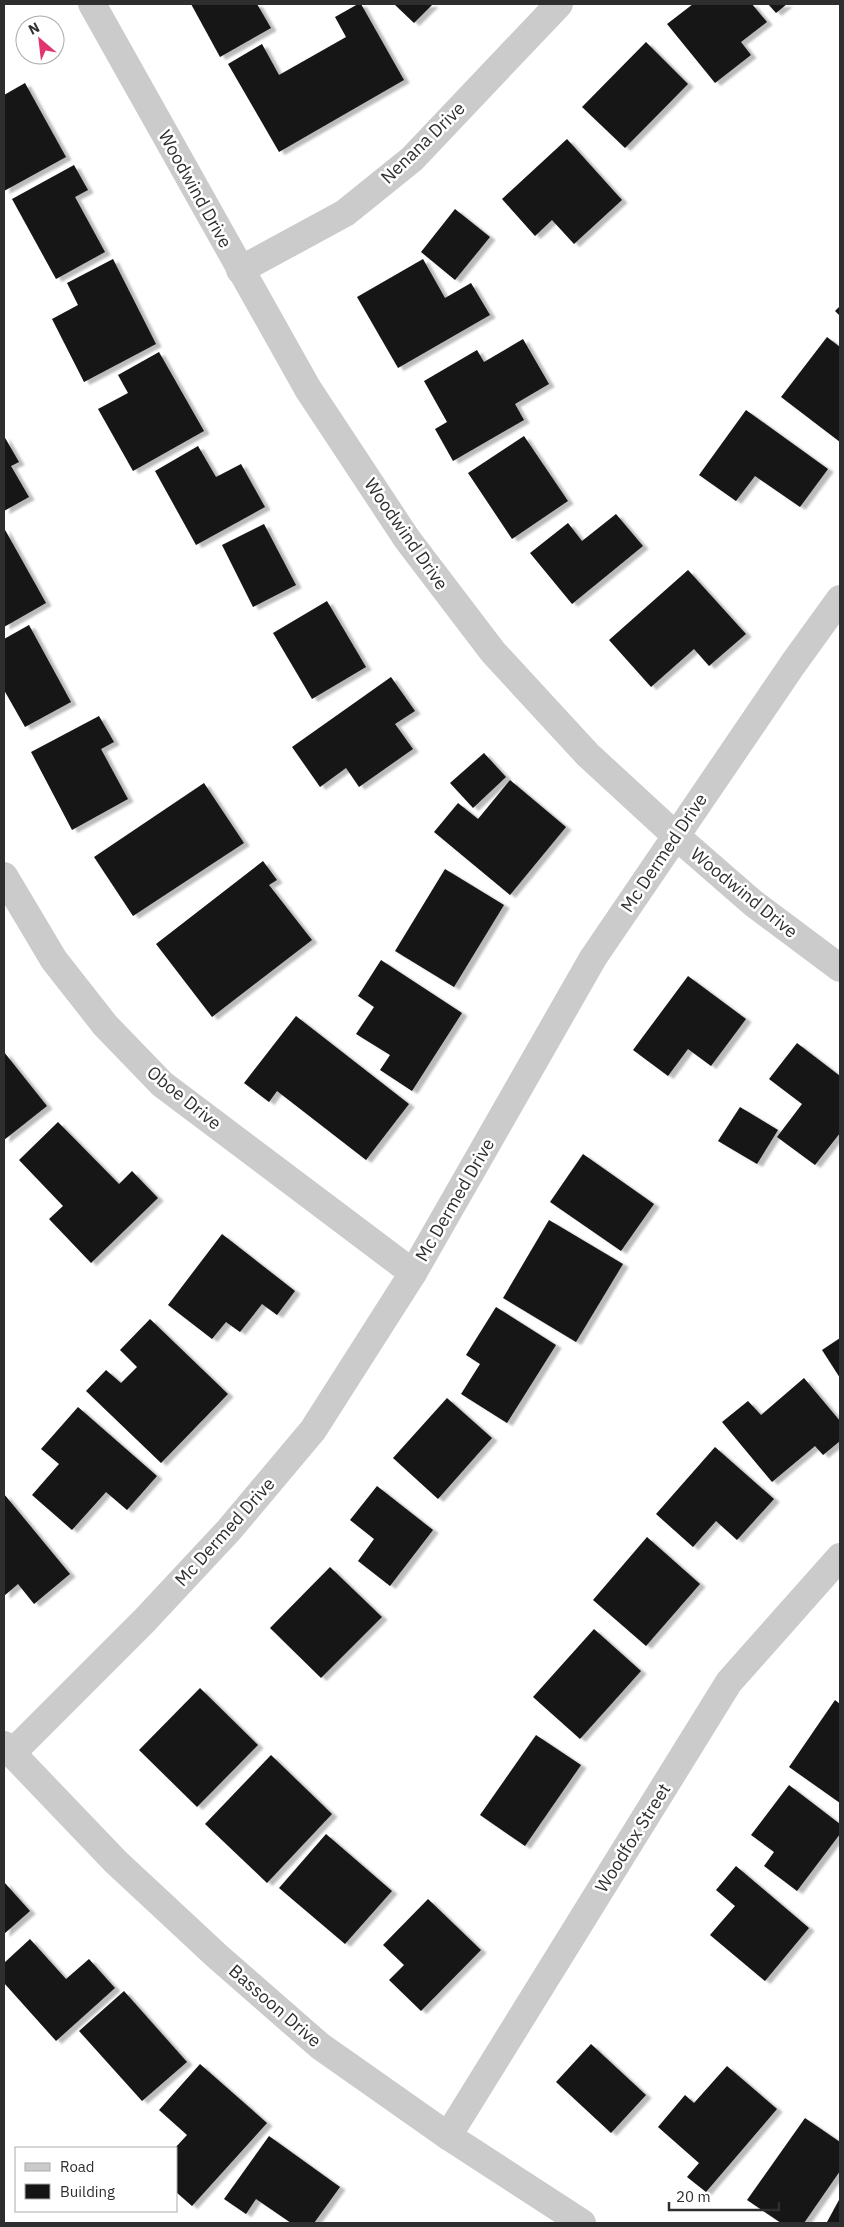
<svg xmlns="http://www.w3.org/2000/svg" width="844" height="2227" viewBox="0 0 844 2227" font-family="'IBM Plex Sans',sans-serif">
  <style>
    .building { fill: #151515; filter: url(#shadow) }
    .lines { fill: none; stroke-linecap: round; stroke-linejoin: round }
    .minor { stroke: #cbcbcb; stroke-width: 28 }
    .labels { text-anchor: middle; stroke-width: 5; stroke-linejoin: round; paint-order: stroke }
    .street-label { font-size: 18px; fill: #2e2e2e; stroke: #fff }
  </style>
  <defs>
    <filter id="shadow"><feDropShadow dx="5.5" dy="3" stdDeviation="1" flood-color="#0004"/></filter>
  </defs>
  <rect width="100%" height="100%" fill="#fff"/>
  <!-- building -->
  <g class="building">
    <path d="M 191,4 L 257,4 L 271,28 L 220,57 Z"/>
    <path d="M 358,4 L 361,4 L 404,80 L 279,152 L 228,64 L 262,44 L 279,75 L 346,37 L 335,17 Z"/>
    <path d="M 394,4 L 433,4 L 414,23 Z"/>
    <path d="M 693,4 L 752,4 L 767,22 L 741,42 L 751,55 L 715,83 L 667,24 Z"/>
    <path d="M 768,4 L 787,4 L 776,13 Z"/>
    <path d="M 646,42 L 688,84 L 625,148 L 582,107 Z"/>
    <path d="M 25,83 L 66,157 L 4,191 L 4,95 Z"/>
    <path d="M 567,139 L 622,200 L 574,244 L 552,220 L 535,236 L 502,199 Z"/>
    <path d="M 74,165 L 88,190 L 75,197 L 105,252 L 56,279 L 12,199 Z"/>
    <path d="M 455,209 L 490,237 L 455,280 L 421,252 Z"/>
    <path d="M 113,259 L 156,344 L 84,382 L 52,319 L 78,305 L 67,283 Z"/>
    <path d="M 423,259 L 445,298 L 471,283 L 490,315 L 398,368 L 357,297 Z"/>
    <path d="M 840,306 L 840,316 L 835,311 Z"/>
    <path d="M 827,337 L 840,347 L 840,442 L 781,397 Z"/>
    <path d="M 523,339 L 549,384 L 515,404 L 524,420 L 453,461 L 435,429 L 447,422 L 424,381 L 477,350 L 484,362 Z"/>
    <path d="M 159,352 L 204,431 L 133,471 L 98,409 L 128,393 L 118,375 Z"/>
    <path d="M 746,410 L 828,469 L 800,507 L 755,476 L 736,501 L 699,475 Z"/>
    <path d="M 4,436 L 19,462 L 11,466 L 29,497 L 4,511 Z"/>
    <path d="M 524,436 L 568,501 L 512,539 L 468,473 Z"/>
    <path d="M 198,446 L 216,477 L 241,464 L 265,507 L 196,545 L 155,471 Z"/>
    <path d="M 616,514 L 643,546 L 572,604 L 530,553 L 568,523 L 582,541 Z"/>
    <path d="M 264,524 L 296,585 L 253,607 L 222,545 Z"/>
    <path d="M 4,528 L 46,603 L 4,627 Z"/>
    <path d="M 688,570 L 746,634 L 709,666 L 694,649 L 651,687 L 609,640 Z"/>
    <path d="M 327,601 L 366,667 L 312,699 L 273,633 Z"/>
    <path d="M 29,625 L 71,702 L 25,727 L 4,690 L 4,639 Z"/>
    <path d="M 391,677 L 415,711 L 395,724 L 413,749 L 359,787 L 346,768 L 320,787 L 292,747 Z"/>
    <path d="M 99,716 L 114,742 L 101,749 L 128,799 L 72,830 L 31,752 Z"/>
    <path d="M 484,753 L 506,777 L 473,808 L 450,783 Z"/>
    <path d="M 510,780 L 566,827 L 510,895 L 434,832 L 458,803 L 478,819 Z"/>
    <path d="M 204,783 L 244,843 L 133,916 L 94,857 Z"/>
    <path d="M 263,861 L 277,880 L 269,885 L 312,940 L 212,1017 L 156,944 Z"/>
    <path d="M 445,869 L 504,905 L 454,987 L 395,951 Z"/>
    <path d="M 381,960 L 462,1013 L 412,1091 L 380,1070 L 390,1055 L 356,1034 L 374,1007 L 358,996 Z"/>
    <path d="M 688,976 L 746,1019 L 711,1066 L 688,1049 L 668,1076 L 633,1050 Z"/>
    <path d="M 296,1016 L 409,1104 L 366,1160 L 277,1091 L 269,1102 L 244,1083 Z"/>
    <path d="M 797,1043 L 840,1076 L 840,1133 L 815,1165 L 777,1137 L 802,1104 L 769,1079 Z"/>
    <path d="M 4,1052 L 47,1106 L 4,1140 Z"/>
    <path d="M 740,1107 L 778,1130 L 757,1164 L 718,1141 Z"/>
    <path d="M 58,1122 L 119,1184 L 132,1171 L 158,1198 L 91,1263 L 49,1219 L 63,1206 L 19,1160 Z"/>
    <path d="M 583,1154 L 654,1204 L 621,1251 L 550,1202 Z"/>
    <path d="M 549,1220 L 623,1264 L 576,1342 L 503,1298 Z"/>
    <path d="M 222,1234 L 295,1291 L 277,1315 L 262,1304 L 240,1332 L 226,1322 L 212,1339 L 168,1305 Z"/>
    <path d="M 496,1307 L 556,1345 L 507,1423 L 461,1394 L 480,1364 L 466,1355 Z"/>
    <path d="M 150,1319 L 228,1394 L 161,1463 L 86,1391 L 106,1370 L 121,1383 L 137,1367 L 120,1350 Z"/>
    <path d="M 840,1338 L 840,1378 L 822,1350 Z"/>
    <path d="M 804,1378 L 840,1421 L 840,1441 L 823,1455 L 815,1446 L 772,1482 L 722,1422 L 748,1401 L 761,1415 Z"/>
    <path d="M 447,1398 L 492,1438 L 438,1499 L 393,1458 Z"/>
    <path d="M 78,1407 L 157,1476 L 127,1510 L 106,1492 L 72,1530 L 32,1495 L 59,1464 L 41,1449 Z"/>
    <path d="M 715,1447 L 774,1499 L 737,1540 L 716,1521 L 693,1547 L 656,1514 Z"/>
    <path d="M 377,1486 L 433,1530 L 390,1586 L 358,1561 L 374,1539 L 350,1520 Z"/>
    <path d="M 4,1494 L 70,1574 L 34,1604 L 18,1584 L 4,1596 Z"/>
    <path d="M 647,1537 L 700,1584 L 646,1646 L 593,1600 Z"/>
    <path d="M 330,1567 L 382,1617 L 321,1678 L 270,1628 Z"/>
    <path d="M 594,1629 L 641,1671 L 580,1739 L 533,1697 Z"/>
    <path d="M 200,1688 L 258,1745 L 197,1807 L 139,1750 Z"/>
    <path d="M 835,1700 L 840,1704 L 840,1803 L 789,1767 Z"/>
    <path d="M 536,1735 L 581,1765 L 525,1846 L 480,1815 Z"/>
    <path d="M 271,1755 L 332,1814 L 267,1883 L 205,1824 Z"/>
    <path d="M 789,1785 L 840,1824 L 840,1834 L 797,1891 L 764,1866 L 774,1852 L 751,1835 Z"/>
    <path d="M 326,1834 L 392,1891 L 345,1944 L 279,1888 Z"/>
    <path d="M 736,1866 L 809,1928 L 765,1981 L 710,1935 L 735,1906 L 716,1890 Z"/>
    <path d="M 4,1882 L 30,1911 L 4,1934 Z"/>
    <path d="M 428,1899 L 481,1950 L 421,2011 L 389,1980 L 404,1965 L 383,1945 Z"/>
    <path d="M 30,1939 L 66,1979 L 89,1959 L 115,1988 L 56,2041 L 4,1983 L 4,1963 Z"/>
    <path d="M 124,1991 L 187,2062 L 142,2101 L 79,2031 Z"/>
    <path d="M 591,2044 L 646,2095 L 611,2133 L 556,2082 Z"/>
    <path d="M 200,2064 L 267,2123 L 192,2206 L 176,2192 L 175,2148 L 187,2135 L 159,2110 Z"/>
    <path d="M 727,2066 L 777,2109 L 706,2192 L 687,2177 L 699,2163 L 658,2127 L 685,2095 L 694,2103 Z"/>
    <path d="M 805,2118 L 840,2142 L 840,2171 L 804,2223 L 781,2223 L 747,2200 Z"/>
    <path d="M 269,2136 L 340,2187 L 314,2223 L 291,2223 L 256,2199 L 246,2214 L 224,2199 Z"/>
    <path d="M 840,2198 L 840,2223 L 830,2223 L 827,2222 Z"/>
  </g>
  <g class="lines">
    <!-- minor -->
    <g class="minor">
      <path d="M 92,4 L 308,389 L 407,539 L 493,652 L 588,755 L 676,836 L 753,903 L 840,968"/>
      <path d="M 240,270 L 345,213 L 412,159 L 559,4"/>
      <path d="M 4,876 L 54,960 L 105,1025 L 162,1084 L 413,1273"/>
      <path d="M 4,1745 L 116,1862 L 217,1956 L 320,2046 L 448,2136 L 582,2223"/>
      <path d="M 11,1754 L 144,1621 L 229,1530 L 313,1430 L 413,1273 L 593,958 L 793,664 L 840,599"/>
      <path d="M 448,2136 L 729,1682 L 840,1557"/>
    </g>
  </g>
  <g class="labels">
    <!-- street labels -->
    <g class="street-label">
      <text transform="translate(423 143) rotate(-44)" y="6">Nenana Drive</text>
      <text transform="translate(195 189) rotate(61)" y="6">Woodwind Drive</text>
      <text transform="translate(406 534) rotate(55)" y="6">Woodwind Drive</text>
      <text transform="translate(664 853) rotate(-56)" y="6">Mc Dermed Drive</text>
      <text transform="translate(744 893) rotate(39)" y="6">Woodwind Drive</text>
      <text transform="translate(184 1098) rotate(39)" y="6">Oboe Drive</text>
      <text transform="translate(455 1200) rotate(-60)" y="6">Mc Dermed Drive</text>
      <text transform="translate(225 1532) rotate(-48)" y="6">Mc Dermed Drive</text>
      <text transform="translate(633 1838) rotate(-58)" y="6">Woodfox Street</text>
      <text transform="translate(275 2006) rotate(41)" y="6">Bassoon Drive</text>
    </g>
  </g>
  <!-- border -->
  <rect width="844" height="2227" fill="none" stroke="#2e2e2e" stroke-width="10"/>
  <!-- legend -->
  <rect x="15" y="2147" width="162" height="65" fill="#ffffff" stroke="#ababab"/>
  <rect x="25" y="2163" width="25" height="8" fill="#cbcbcb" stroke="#ababab"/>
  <text x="60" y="2172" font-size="15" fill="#2e2e2e">Road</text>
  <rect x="25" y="2184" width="25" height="15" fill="#151515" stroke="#ababab"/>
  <text x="60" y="2197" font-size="15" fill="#2e2e2e">Building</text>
  <!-- north arrow -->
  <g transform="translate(40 40) rotate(332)"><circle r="24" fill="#ffffff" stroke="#ababab"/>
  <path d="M0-4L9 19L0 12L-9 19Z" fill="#e0356d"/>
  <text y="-8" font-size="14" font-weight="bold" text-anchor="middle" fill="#2e2e2e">N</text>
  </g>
  <!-- scale -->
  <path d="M669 2202v8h110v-8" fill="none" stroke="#2e2e2e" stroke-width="2.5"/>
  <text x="676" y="2202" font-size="15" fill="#2e2e2e" stroke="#ffffff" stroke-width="4" paint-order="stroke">20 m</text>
</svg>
